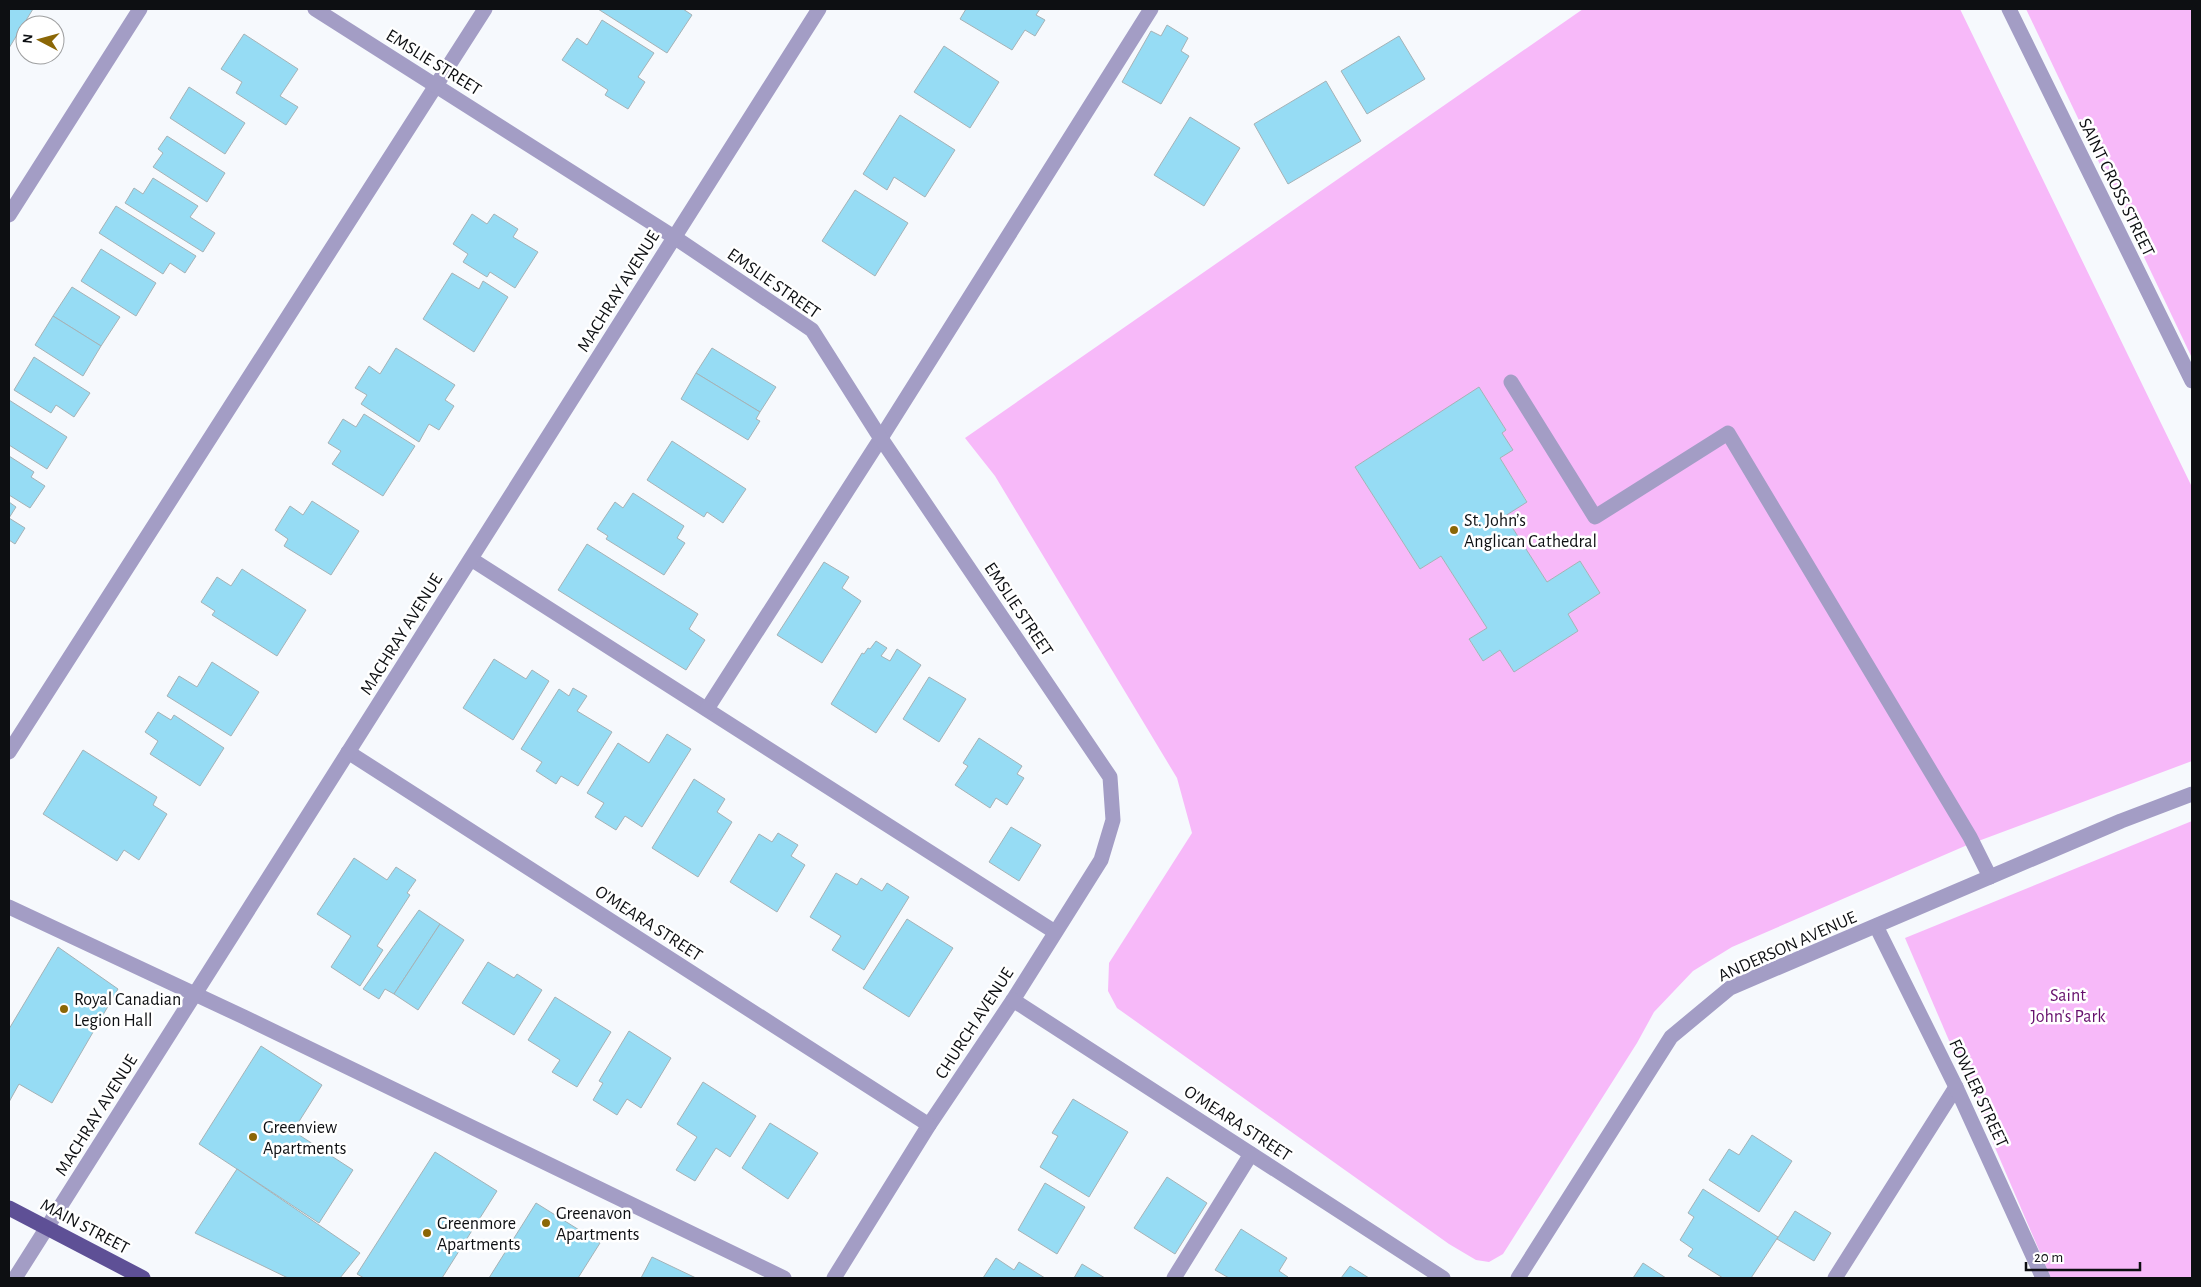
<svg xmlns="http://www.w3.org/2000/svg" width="2201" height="1287" viewBox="0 0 2201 1287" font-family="'Alegreya Sans',sans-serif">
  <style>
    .green { fill: #f7b9f9; fill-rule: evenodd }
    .building { fill: #96dcf4; stroke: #a5b2b6 }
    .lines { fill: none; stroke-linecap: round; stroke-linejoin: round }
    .lane { stroke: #a39dc5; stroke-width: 15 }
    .street { stroke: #a39dc5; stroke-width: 15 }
    .primary { stroke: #5e5096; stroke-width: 15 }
    .poi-dot { fill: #8b6706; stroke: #fff; stroke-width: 2 }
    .labels { text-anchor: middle; stroke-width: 5; stroke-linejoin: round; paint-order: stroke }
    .street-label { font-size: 18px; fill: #0d0f12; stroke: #fff }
    .poi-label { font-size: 18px; fill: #0d0f12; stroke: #fff; text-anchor: start }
    .park-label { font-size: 18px; fill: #660f6c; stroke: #fff }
  </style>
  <rect width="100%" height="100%" fill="#f6f9fd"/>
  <!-- green -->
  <g class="green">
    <path d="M 1583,9 L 1960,9 L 2192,487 L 2192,761 L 1965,846 L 1732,947 L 1693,971 L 1654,1012 L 1637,1043 L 1503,1254 L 1489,1262 L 1476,1260 L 1449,1244 L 1117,1008 L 1108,991 L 1109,963 L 1192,833 L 1177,778 L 995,476 L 965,438 ZM 1479,388 L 1506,430 L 1502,433 L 1512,450 L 1500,458 L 1527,501 L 1505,516 L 1547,582 L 1580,561 L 1600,593 L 1568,614 L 1578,631 L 1514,671 L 1500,650 L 1483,661 L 1469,640 L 1487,628 L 1441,556 L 1420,569 L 1355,467 Z"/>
    <path d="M 2026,9 L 2192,9 L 2192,358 Z"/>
    <path d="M 2192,821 L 2192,1278 L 2051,1278 L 1905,938 Z"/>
  </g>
  <!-- building -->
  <g class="building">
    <path d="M 9,9 L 33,9 L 9,48 Z"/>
    <path d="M 598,9 L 683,9 L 692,15 L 667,53 Z"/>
    <path d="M 966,9 L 1040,9 L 1036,15 L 1045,20 L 1035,36 L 1025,30 L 1012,50 L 960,19 Z"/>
    <path d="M 602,20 L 654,53 L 638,77 L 645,82 L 628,109 L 605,95 L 608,90 L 562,60 L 577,38 L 587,45 Z"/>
    <path d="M 1167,25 L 1188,38 L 1181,51 L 1189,56 L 1161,104 L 1122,82 L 1151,31 L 1161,36 Z"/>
    <path d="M 244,34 L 298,69 L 280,96 L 298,107 L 286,125 L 236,93 L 242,82 L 221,69 Z"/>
    <path d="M 1399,36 L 1425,79 L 1367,114 L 1341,71 Z"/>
    <path d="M 944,46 L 999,82 L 970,128 L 914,92 Z"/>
    <path d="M 1326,81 L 1361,141 L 1288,184 L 1254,124 Z"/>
    <path d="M 189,87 L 245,123 L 225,154 L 170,118 Z"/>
    <path d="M 900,115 L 955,150 L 925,197 L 894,177 L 887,190 L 863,174 Z"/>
    <path d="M 1190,117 L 1240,148 L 1204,206 L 1154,175 Z"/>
    <path d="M 167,136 L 225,173 L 207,202 L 153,167 L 163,153 L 158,149 Z"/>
    <path d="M 153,178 L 198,206 L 190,217 L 215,233 L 203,252 L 125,203 L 134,188 L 143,194 Z"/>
    <path d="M 855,190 L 908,223 L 875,276 L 822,241 Z"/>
    <path d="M 116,206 L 196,256 L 185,273 L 170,263 L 163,274 L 99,233 Z"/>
    <path d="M 472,214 L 487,224 L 494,214 L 518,229 L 513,237 L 538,252 L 515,288 L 490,272 L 487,277 L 463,262 L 468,254 L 453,244 Z"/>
    <path d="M 101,249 L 156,283 L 136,316 L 81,281 Z"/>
    <path d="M 452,273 L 479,289 L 483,281 L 508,297 L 474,352 L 423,319 Z"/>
    <path d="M 72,287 L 120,317 L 101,346 L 53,316 Z"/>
    <path d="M 53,316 L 101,346 L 83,376 L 35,345 Z"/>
    <path d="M 396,348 L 455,385 L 445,400 L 454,406 L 439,430 L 429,424 L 419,442 L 361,404 L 367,395 L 355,388 L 369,366 L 380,374 Z"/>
    <path d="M 712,348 L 776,387 L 760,412 L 696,373 Z"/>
    <path d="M 34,357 L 90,393 L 74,417 L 56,405 L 51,413 L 14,390 Z"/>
    <path d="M 696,373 L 760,412 L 756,419 L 760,421 L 748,440 L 681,399 Z"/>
    <path d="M 1479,387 L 1506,430 L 1502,433 L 1513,450 L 1500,458 L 1527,502 L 1505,516 L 1547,582 L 1580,561 L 1600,593 L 1568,614 L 1578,631 L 1514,672 L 1500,650 L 1483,661 L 1469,639 L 1487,628 L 1441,556 L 1420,569 L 1355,467 Z"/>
    <path d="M 9,400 L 67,437 L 47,469 L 9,445 Z"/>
    <path d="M 364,414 L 415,446 L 383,496 L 332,464 L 341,451 L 328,443 L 343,419 L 356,427 Z"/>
    <path d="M 672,441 L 746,489 L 723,523 L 707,512 L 704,517 L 647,480 Z"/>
    <path d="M 9,456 L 34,472 L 31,477 L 45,486 L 30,508 L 9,495 Z"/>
    <path d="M 633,493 L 684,526 L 677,538 L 685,543 L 664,575 L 606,539 L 608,536 L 597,529 L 615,502 L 623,508 Z"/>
    <path d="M 312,501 L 359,531 L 331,575 L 284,546 L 288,539 L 275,530 L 290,506 L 303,515 Z"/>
    <path d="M 9,502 L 16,507 L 9,518 L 25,528 L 15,544 L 9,540 Z"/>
    <path d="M 587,544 L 698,614 L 689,629 L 705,640 L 686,670 L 558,590 Z"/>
    <path d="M 824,562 L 849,577 L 842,588 L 861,601 L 822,663 L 777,635 Z"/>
    <path d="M 242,569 L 306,610 L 277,656 L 212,615 L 215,611 L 201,602 L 217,577 L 231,586 Z"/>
    <path d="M 876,641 L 887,648 L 881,656 L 890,661 L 897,649 L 921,665 L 876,733 L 831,704 L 862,653 L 864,654 L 868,648 L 870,649 Z"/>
    <path d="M 494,659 L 526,679 L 532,670 L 549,681 L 513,740 L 463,708 Z"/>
    <path d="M 212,662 L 259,692 L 231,736 L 167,696 L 179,676 L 197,687 Z"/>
    <path d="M 929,677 L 966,699 L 939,742 L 903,719 Z"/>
    <path d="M 573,688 L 587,696 L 577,711 L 612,732 L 578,786 L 561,776 L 556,784 L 536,771 L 542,762 L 521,749 L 559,689 L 569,696 Z"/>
    <path d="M 158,712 L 171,720 L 174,715 L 224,748 L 200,786 L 150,754 L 158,741 L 145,732 Z"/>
    <path d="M 667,734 L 691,749 L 642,827 L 625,816 L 616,830 L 595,817 L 604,803 L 587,793 L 618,743 L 649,763 Z"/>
    <path d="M 979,738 L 1022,766 L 1017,774 L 1024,778 L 1007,805 L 996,798 L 990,808 L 955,785 L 968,766 L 963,763 Z"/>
    <path d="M 83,750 L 157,797 L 153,805 L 167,814 L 139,860 L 124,850 L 117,861 L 43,814 Z"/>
    <path d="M 694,779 L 725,799 L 717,812 L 732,822 L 698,877 L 652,848 Z"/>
    <path d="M 1011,827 L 1041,845 L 1019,881 L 989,862 Z"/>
    <path d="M 778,833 L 798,845 L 791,856 L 805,865 L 777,912 L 730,882 L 759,834 L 772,842 Z"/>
    <path d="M 354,858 L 387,880 L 396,867 L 416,880 L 407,893 L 410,895 L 377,946 L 383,950 L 360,986 L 331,967 L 351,936 L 317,914 Z"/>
    <path d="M 836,873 L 857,885 L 861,878 L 882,891 L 887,883 L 909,897 L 864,970 L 832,950 L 841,936 L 810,917 Z"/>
    <path d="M 419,910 L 440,924 L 394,994 L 385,989 L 379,999 L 363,989 Z"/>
    <path d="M 907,919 L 953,948 L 909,1017 L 863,988 Z"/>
    <path d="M 440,924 L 464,940 L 418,1010 L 394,994 Z"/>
    <path d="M 58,947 L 118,989 L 52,1103 L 19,1084 L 9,1102 L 9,1029 Z"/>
    <path d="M 488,962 L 514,978 L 517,974 L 542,990 L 514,1035 L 462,1003 Z"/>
    <path d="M 555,997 L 611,1032 L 577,1087 L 552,1072 L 560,1060 L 528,1040 Z"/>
    <path d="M 629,1031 L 671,1058 L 641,1108 L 627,1099 L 617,1115 L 593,1100 L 603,1083 L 599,1081 Z"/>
    <path d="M 261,1046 L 322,1085 L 293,1131 L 353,1170 L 319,1223 L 199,1144 Z"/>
    <path d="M 703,1082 L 756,1116 L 730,1157 L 716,1148 L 695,1181 L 676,1170 L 697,1137 L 677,1124 Z"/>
    <path d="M 1073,1099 L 1128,1132 L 1089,1197 L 1040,1167 L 1058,1136 L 1052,1133 Z"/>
    <path d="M 770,1123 L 818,1153 L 788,1199 L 742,1168 Z"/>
    <path d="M 1752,1135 L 1792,1161 L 1759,1212 L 1709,1180 L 1729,1149 L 1739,1155 Z"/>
    <path d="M 435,1152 L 497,1191 L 442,1278 L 364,1278 L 357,1274 Z"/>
    <path d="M 237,1169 L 360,1253 L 340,1278 L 288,1278 L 195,1233 Z"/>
    <path d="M 1167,1177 L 1207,1203 L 1175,1254 L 1134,1228 Z"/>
    <path d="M 1045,1183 L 1085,1207 L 1057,1254 L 1018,1230 Z"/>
    <path d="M 1703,1189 L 1778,1237 L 1751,1278 L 1723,1278 L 1688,1256 L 1693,1249 L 1680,1240 L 1694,1217 L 1688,1213 Z"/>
    <path d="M 536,1203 L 600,1243 L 578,1278 L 489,1278 Z"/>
    <path d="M 1795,1211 L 1831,1233 L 1814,1261 L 1777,1239 Z"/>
    <path d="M 1241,1229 L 1287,1258 L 1279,1271 L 1288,1277 L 1287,1278 L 1229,1278 L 1215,1270 Z"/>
    <path d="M 652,1257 L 696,1278 L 641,1278 Z"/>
    <path d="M 996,1258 L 1014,1270 L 1019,1262 L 1045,1278 L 983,1278 Z"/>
    <path d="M 1643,1263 L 1666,1278 L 1633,1278 Z"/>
    <path d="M 1082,1264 L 1105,1278 L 1074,1278 Z"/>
    <path d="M 1350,1266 L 1369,1278 L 1341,1278 Z"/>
  </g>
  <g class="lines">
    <!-- lane -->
    <g class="lane">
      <path d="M 1511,382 L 1595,517 L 1728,433 L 1970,837 L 1990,877"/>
      <path d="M 471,559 L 1055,932"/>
      <path d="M 707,709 L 881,438 L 1151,9"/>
      <path d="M 9,752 L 485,9"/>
      <path d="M 9,907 L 244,1017 L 784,1278"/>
      <path d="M 1174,1278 L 1251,1154"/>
      <path d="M 1835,1278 L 1956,1087"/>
    </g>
    <!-- street -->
    <g class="street">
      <path d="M 315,9 L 674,237 L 812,330 L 876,431 L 1110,777 L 1113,820 L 1101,860 L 1013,1000 L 929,1125 L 834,1278"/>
      <path d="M 2009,9 L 2192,381"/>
      <path d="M 9,215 L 140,9"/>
      <path d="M 348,752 L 929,1125"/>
      <path d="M 1876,926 L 1956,1087 L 2043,1278"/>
      <path d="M 1013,1000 L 1443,1278"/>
      <path d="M 15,1278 L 819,9"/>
      <path d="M 1518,1278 L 1671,1037 L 1730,988 L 2121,821 L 2192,794"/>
    </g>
    <!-- primary -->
    <path class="primary" d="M 9,1208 L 143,1278"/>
  </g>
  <!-- markers -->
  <g class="poi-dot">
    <circle cx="1454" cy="530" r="5"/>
    <circle cx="64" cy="1009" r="5"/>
    <circle cx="253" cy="1137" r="5"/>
    <circle cx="546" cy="1223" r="5"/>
    <circle cx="427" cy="1233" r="5"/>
  </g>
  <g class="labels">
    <!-- street labels -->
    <g class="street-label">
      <text transform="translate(434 62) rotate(32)" y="6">EMSLIE STREET</text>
      <text transform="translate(2117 187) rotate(64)" y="6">SAINT CROSS STREET</text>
      <text transform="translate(774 283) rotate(35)" y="6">EMSLIE STREET</text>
      <text transform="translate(618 291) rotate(-58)" y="6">MACHRAY AVENUE</text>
      <text transform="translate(1019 609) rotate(56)" y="6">EMSLIE STREET</text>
      <text transform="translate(401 634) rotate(-58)" y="6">MACHRAY AVENUE</text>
      <text transform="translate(649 923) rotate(33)" y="6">O'MEARA STREET</text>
      <text transform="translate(1787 946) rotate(-24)" y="6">ANDERSON AVENUE</text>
      <text transform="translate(974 1023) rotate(-57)" y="6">CHURCH AVENUE</text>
      <text transform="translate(1979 1093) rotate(65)" y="6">FOWLER STREET</text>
      <text transform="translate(96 1115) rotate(-58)" y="6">MACHRAY AVENUE</text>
      <text transform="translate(1238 1123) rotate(33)" y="6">O'MEARA STREET</text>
      <text transform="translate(85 1226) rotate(28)" y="6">MAIN STREET</text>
    </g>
    <!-- poi labels -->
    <g class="poi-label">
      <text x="1464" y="526">St. John’s<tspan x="1464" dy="21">Anglican Cathedral</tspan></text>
      <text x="74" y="1005">Royal Canadian<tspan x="74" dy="21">Legion Hall</tspan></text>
      <text x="263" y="1133">Greenview<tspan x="263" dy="21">Apartments</tspan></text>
      <text x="556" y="1219">Greenavon<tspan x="556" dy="21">Apartments</tspan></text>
      <text x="437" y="1229">Greenmore<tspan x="437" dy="21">Apartments</tspan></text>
    </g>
    <!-- park labels -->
    <g class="park-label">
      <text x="2068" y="1001">Saint<tspan x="2068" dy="21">John's Park</tspan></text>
    </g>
  </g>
  <!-- border -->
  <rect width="2201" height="1287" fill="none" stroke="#0d0f12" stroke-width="20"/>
  <!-- north arrow -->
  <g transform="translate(40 40) rotate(276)"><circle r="24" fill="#ffffff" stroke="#9e9fa0"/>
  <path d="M0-4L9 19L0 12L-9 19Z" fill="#8b6706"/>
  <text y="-8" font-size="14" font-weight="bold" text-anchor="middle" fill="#0d0f12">N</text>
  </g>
  <!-- scale -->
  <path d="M2026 1262v8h114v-8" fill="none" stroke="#0d0f12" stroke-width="2.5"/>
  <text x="2034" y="1262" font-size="15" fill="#0d0f12" stroke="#ffffff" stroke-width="4" paint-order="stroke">20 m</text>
</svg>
